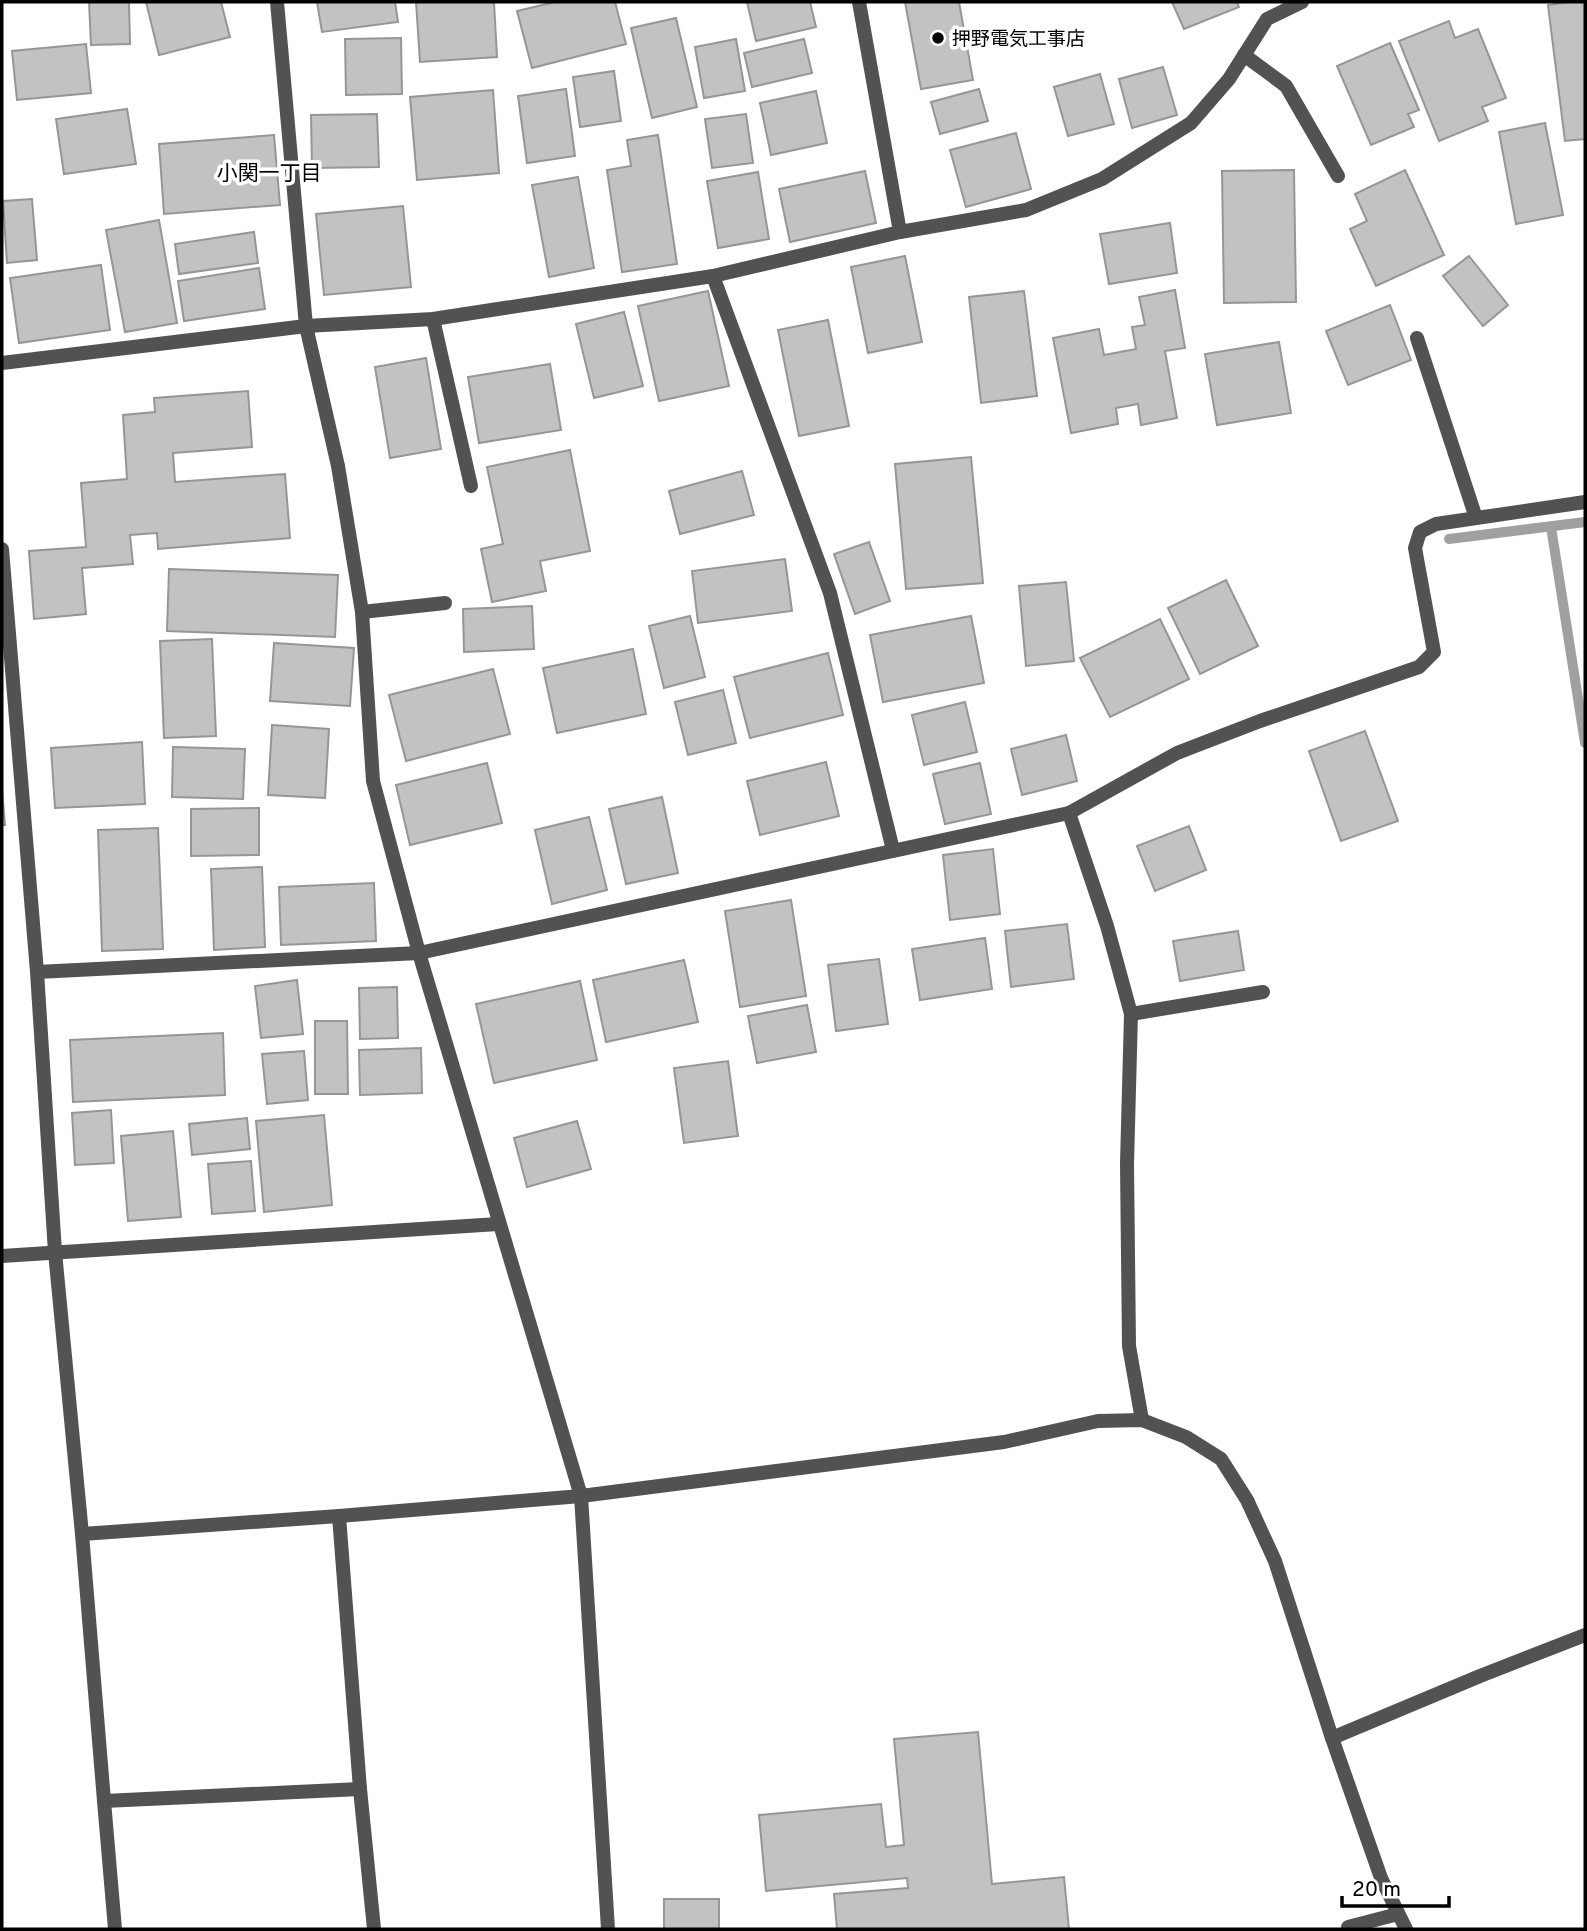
<svg xmlns="http://www.w3.org/2000/svg" width="1587" height="1931" viewBox="0 0 1587 1931" font-family="Overpass,'Noto Sans JP',sans-serif">
  <style>
    .lines { fill: none; stroke-linecap: round; stroke-linejoin: round }
    .stream { stroke: #a0a0a0; stroke-width: 10 }
    .building { fill: #c2c2c2; stroke: #969696; stroke-width: 2 }
    .service { stroke: #525252; stroke-width: 14 }
    .minor { stroke: #525252; stroke-width: 14 }
    .poi-dot { fill: #000; stroke: #fff; stroke-width: 2.5 }
    .labels { text-anchor: middle; stroke-width: 7; stroke-linejoin: round; paint-order: stroke }
    .poi-label { font-size: 19px; fill: #000; stroke: #fff; text-anchor: start }
    .neighbourhood-label { font-size: 21px; fill: #000; stroke: #fff }
  </style>
  <rect width="100%" height="100%" fill="#fff"/>
  <g class="lines">
    <!-- stream -->
    <g class="stream">
      <path d="M 1551,527 L 1585,743"/>
      <path d="M 1449,539 L 1585,522"/>
    </g>
  </g>
  <!-- building -->
  <g class="building">
    <path d="M 89,2 L 129,2 L 130,44 L 91,45 Z"/>
    <path d="M 146,2 L 221,2 L 230,37 L 159,55 Z"/>
    <path d="M 317,2 L 395,2 L 398,22 L 322,32 Z"/>
    <path d="M 416,2 L 494,2 L 497,57 L 420,62 Z"/>
    <path d="M 555,2 L 615,2 L 626,44 L 532,68 L 517,11 Z"/>
    <path d="M 747,2 L 810,2 L 816,27 L 756,41 Z"/>
    <path d="M 905,2 L 959,2 L 973,80 L 921,89 Z"/>
    <path d="M 1172,2 L 1237,2 L 1239,7 L 1184,29 Z"/>
    <path d="M 1569,2 L 1585,2 L 1585,139 L 1565,141 L 1548,5 Z"/>
    <path d="M 676,18 L 697,107 L 652,118 L 631,28 Z"/>
    <path d="M 1449,21 L 1455,38 L 1478,29 L 1506,98 L 1482,107 L 1488,121 L 1439,141 L 1399,41 Z"/>
    <path d="M 401,38 L 402,94 L 346,95 L 345,39 Z"/>
    <path d="M 736,39 L 745,91 L 704,98 L 695,47 Z"/>
    <path d="M 804,39 L 812,73 L 752,87 L 744,53 Z"/>
    <path d="M 1390,43 L 1419,110 L 1408,114 L 1414,127 L 1371,145 L 1337,66 Z"/>
    <path d="M 86,44 L 91,93 L 17,100 L 12,51 Z"/>
    <path d="M 1163,67 L 1177,115 L 1132,128 L 1119,79 Z"/>
    <path d="M 614,71 L 621,121 L 580,127 L 573,77 Z"/>
    <path d="M 1100,74 L 1114,124 L 1068,136 L 1054,87 Z"/>
    <path d="M 566,89 L 575,156 L 527,163 L 518,96 Z"/>
    <path d="M 979,89 L 988,121 L 940,134 L 931,102 Z"/>
    <path d="M 493,90 L 499,173 L 417,180 L 410,97 Z"/>
    <path d="M 816,91 L 827,143 L 771,155 L 760,103 Z"/>
    <path d="M 127,109 L 136,164 L 64,174 L 56,119 Z"/>
    <path d="M 377,114 L 379,167 L 312,168 L 311,115 Z"/>
    <path d="M 746,114 L 753,163 L 712,168 L 705,119 Z"/>
    <path d="M 1545,123 L 1563,215 L 1516,224 L 1499,132 Z"/>
    <path d="M 1016,133 L 1031,189 L 966,207 L 950,150 Z"/>
    <path d="M 274,135 L 280,205 L 164,214 L 159,144 Z"/>
    <path d="M 658,135 L 677,264 L 622,272 L 607,170 L 631,166 L 627,140 Z"/>
    <path d="M 1294,170 L 1296,302 L 1224,303 L 1222,171 Z"/>
    <path d="M 1405,170 L 1444,255 L 1376,286 L 1350,229 L 1367,221 L 1355,194 Z"/>
    <path d="M 865,171 L 876,223 L 790,242 L 779,189 Z"/>
    <path d="M 758,172 L 769,239 L 718,248 L 707,181 Z"/>
    <path d="M 578,177 L 594,268 L 549,277 L 532,185 Z"/>
    <path d="M 32,199 L 37,260 L 7,263 L 3,201 Z"/>
    <path d="M 403,206 L 411,287 L 324,295 L 316,214 Z"/>
    <path d="M 159,220 L 177,323 L 125,332 L 106,230 Z"/>
    <path d="M 1170,223 L 1177,273 L 1109,284 L 1100,234 Z"/>
    <path d="M 254,232 L 258,263 L 179,274 L 175,244 Z"/>
    <path d="M 905,256 L 922,342 L 868,353 L 851,267 Z"/>
    <path d="M 1469,256 L 1508,305 L 1483,326 L 1443,276 Z"/>
    <path d="M 101,265 L 110,330 L 19,343 L 10,278 Z"/>
    <path d="M 259,268 L 265,309 L 184,321 L 178,281 Z"/>
    <path d="M 1175,290 L 1185,348 L 1165,351 L 1177,418 L 1141,425 L 1138,404 L 1116,408 L 1118,424 L 1071,433 L 1053,338 L 1099,329 L 1104,355 L 1136,349 L 1132,327 L 1145,325 L 1139,297 Z"/>
    <path d="M 708,291 L 729,386 L 659,401 L 638,306 Z"/>
    <path d="M 1024,291 L 1037,396 L 981,403 L 969,297 Z"/>
    <path d="M 1390,305 L 1411,360 L 1348,385 L 1326,331 Z"/>
    <path d="M 624,312 L 643,386 L 594,398 L 576,324 Z"/>
    <path d="M 828,320 L 849,426 L 799,436 L 778,330 Z"/>
    <path d="M 1279,342 L 1291,413 L 1217,425 L 1205,354 Z"/>
    <path d="M 426,358 L 441,449 L 390,458 L 375,367 Z"/>
    <path d="M 550,364 L 561,430 L 479,443 L 468,377 Z"/>
    <path d="M 248,391 L 252,447 L 173,453 L 175,482 L 285,474 L 290,538 L 158,549 L 157,533 L 130,535 L 133,564 L 82,568 L 86,614 L 34,619 L 29,551 L 86,547 L 81,483 L 127,479 L 123,415 L 155,412 L 154,398 Z"/>
    <path d="M 570,450 L 590,551 L 540,561 L 546,591 L 492,602 L 481,549 L 503,544 L 487,467 Z"/>
    <path d="M 971,457 L 983,583 L 906,589 L 895,464 Z"/>
    <path d="M 742,471 L 754,515 L 680,534 L 669,491 Z"/>
    <path d="M 869,542 L 890,601 L 855,614 L 834,554 Z"/>
    <path d="M 785,559 L 792,611 L 698,623 L 692,571 Z"/>
    <path d="M 169,569 L 338,575 L 335,637 L 167,631 Z"/>
    <path d="M 1226,580 L 1258,646 L 1200,674 L 1168,608 Z"/>
    <path d="M 1066,582 L 1074,661 L 1026,666 L 1019,586 Z"/>
    <path d="M 532,606 L 534,649 L 464,652 L 463,609 Z"/>
    <path d="M 690,616 L 705,677 L 664,688 L 649,626 Z"/>
    <path d="M 971,616 L 984,683 L 883,702 L 870,635 Z"/>
    <path d="M 1160,619 L 1189,679 L 1110,717 L 1080,658 Z"/>
    <path d="M 212,639 L 216,736 L 164,738 L 160,641 Z"/>
    <path d="M 274,643 L 354,648 L 350,706 L 270,701 Z"/>
    <path d="M 633,649 L 646,714 L 557,733 L 543,668 Z"/>
    <path d="M 828,653 L 843,715 L 750,738 L 734,677 Z"/>
    <path d="M 493,669 L 510,734 L 406,761 L 389,695 Z"/>
    <path d="M 723,690 L 736,743 L 688,755 L 675,702 Z"/>
    <path d="M 965,702 L 977,752 L 924,765 L 912,715 Z"/>
    <path d="M 272,725 L 329,729 L 325,798 L 268,795 Z"/>
    <path d="M 1365,731 L 1398,821 L 1341,841 L 1309,751 Z"/>
    <path d="M 1066,735 L 1077,781 L 1022,795 L 1011,749 Z"/>
    <path d="M 142,742 L 145,804 L 55,808 L 51,748 Z"/>
    <path d="M 173,747 L 245,749 L 243,799 L 172,797 Z"/>
    <path d="M 826,762 L 839,816 L 760,835 L 747,781 Z"/>
    <path d="M 487,763 L 502,823 L 410,845 L 396,785 Z"/>
    <path d="M 980,763 L 991,814 L 945,824 L 933,774 Z"/>
    <path d="M 2,790 L 5,825 L 2,825 Z"/>
    <path d="M 662,797 L 678,873 L 626,884 L 609,809 Z"/>
    <path d="M 259,808 L 259,855 L 191,856 L 191,809 Z"/>
    <path d="M 589,817 L 607,890 L 552,904 L 535,830 Z"/>
    <path d="M 1189,826 L 1206,870 L 1155,891 L 1137,846 Z"/>
    <path d="M 158,828 L 163,949 L 102,951 L 98,830 Z"/>
    <path d="M 993,849 L 1000,914 L 950,920 L 943,855 Z"/>
    <path d="M 262,867 L 265,947 L 214,950 L 211,869 Z"/>
    <path d="M 374,883 L 376,941 L 281,945 L 279,887 Z"/>
    <path d="M 791,900 L 806,996 L 740,1007 L 725,911 Z"/>
    <path d="M 1067,924 L 1074,979 L 1011,987 L 1005,931 Z"/>
    <path d="M 1238,931 L 1244,970 L 1180,981 L 1173,941 Z"/>
    <path d="M 985,938 L 992,989 L 920,1000 L 912,949 Z"/>
    <path d="M 879,959 L 888,1024 L 836,1031 L 828,965 Z"/>
    <path d="M 684,960 L 698,1022 L 606,1042 L 593,980 Z"/>
    <path d="M 297,980 L 303,1034 L 261,1038 L 255,986 Z"/>
    <path d="M 580,981 L 597,1060 L 494,1083 L 476,1004 Z"/>
    <path d="M 397,987 L 398,1038 L 360,1039 L 359,988 Z"/>
    <path d="M 807,1005 L 816,1052 L 757,1063 L 748,1016 Z"/>
    <path d="M 315,1021 L 347,1021 L 348,1094 L 315,1094 Z"/>
    <path d="M 223,1033 L 225,1095 L 73,1102 L 70,1040 Z"/>
    <path d="M 421,1048 L 422,1093 L 360,1095 L 359,1050 Z"/>
    <path d="M 304,1051 L 308,1100 L 267,1104 L 262,1054 Z"/>
    <path d="M 728,1061 L 738,1136 L 684,1143 L 674,1068 Z"/>
    <path d="M 111,1110 L 114,1163 L 75,1165 L 72,1113 Z"/>
    <path d="M 324,1115 L 332,1205 L 264,1212 L 256,1121 Z"/>
    <path d="M 247,1118 L 250,1149 L 192,1155 L 189,1124 Z"/>
    <path d="M 577,1121 L 591,1169 L 527,1187 L 514,1138 Z"/>
    <path d="M 173,1131 L 181,1217 L 128,1221 L 121,1136 Z"/>
    <path d="M 251,1161 L 255,1211 L 212,1214 L 208,1164 Z"/>
    <path d="M 978,1732 L 992,1884 L 1064,1877 L 1069,1929 L 837,1929 L 834,1894 L 908,1888 L 907,1878 L 766,1891 L 759,1815 L 881,1804 L 886,1847 L 904,1845 L 894,1739 Z"/>
    <rect x="664" y="1899" width="55" height="30"/>
  </g>
  <g class="lines">
    <!-- service -->
    <g class="service">
      <path d="M 277,2 L 306,326 L 338,466 L 362,612 L 373,781 L 419,953 L 581,1496 L 608,1929"/>
      <path d="M 859,2 L 900,232"/>
      <path d="M 1244,55 L 1286,86 L 1338,176"/>
      <path d="M 713,276 L 830,593 L 893,850"/>
      <path d="M 433,319 L 471,486"/>
      <path d="M 1417,338 L 1476,518"/>
      <path d="M 2,363 L 306,326 L 433,319 L 713,276 L 900,232 L 1026,210 L 1102,179 L 1191,123 L 1229,79 L 1267,19 L 1302,2"/>
      <path d="M 362,612 L 445,603"/>
      <path d="M 37,972 L 419,953 L 1069,813 L 1177,753 L 1260,721 L 1419,667 L 1434,652 L 1415,548 L 1420,532 L 1436,524 L 1585,502"/>
      <path d="M 1131,1014 L 1263,992"/>
      <path d="M 55,1252 L 82,1534 L 104,1801"/>
      <path d="M 2,1256 L 498,1224"/>
      <path d="M 82,1534 L 339,1516 L 581,1496 L 1004,1442 L 1098,1421 L 1142,1420 L 1186,1437 L 1221,1459 L 1247,1500 L 1275,1561 L 1332,1738 L 1381,1878 L 1406,1929"/>
      <path d="M 1332,1738 L 1480,1676 L 1585,1635"/>
      <path d="M 1348,1927 L 1398,1914"/>
    </g>
    <!-- minor -->
    <g class="minor">
      <path d="M 2,549 L 37,972 L 55,1252"/>
      <path d="M 1069,813 L 1107,926 L 1131,1014 L 1127,1164 L 1129,1346 L 1142,1420"/>
      <path d="M 339,1516 L 360,1789 L 374,1929"/>
      <path d="M 115,1929 L 104,1801 L 360,1789"/>
    </g>
  </g>
  <!-- markers -->
  <circle class="poi-dot" cx="938" cy="38" r="7"/>
  <g class="labels">
    <!-- poi labels -->
    <g class="poi-label">
      <text x="952" y="45">押野電気工事店</text>
    </g>
    <!-- neighbourhood labels -->
    <g class="neighbourhood-label">
      <text x="269" y="180">小関一丁目</text>
    </g>
  </g>
  <!-- border -->
  <rect width="1587" height="1931" fill="none" stroke="#000000" stroke-width="7"/>
  <!-- scale -->
  <path d="M1342 1896v10h107v-10" fill="none" stroke="#000000" stroke-width="3.5"/>
  <text x="1352" y="1896" font-size="21" fill="#000000" stroke="#ffffff" stroke-width="5" paint-order="stroke">20 m</text>
</svg>
